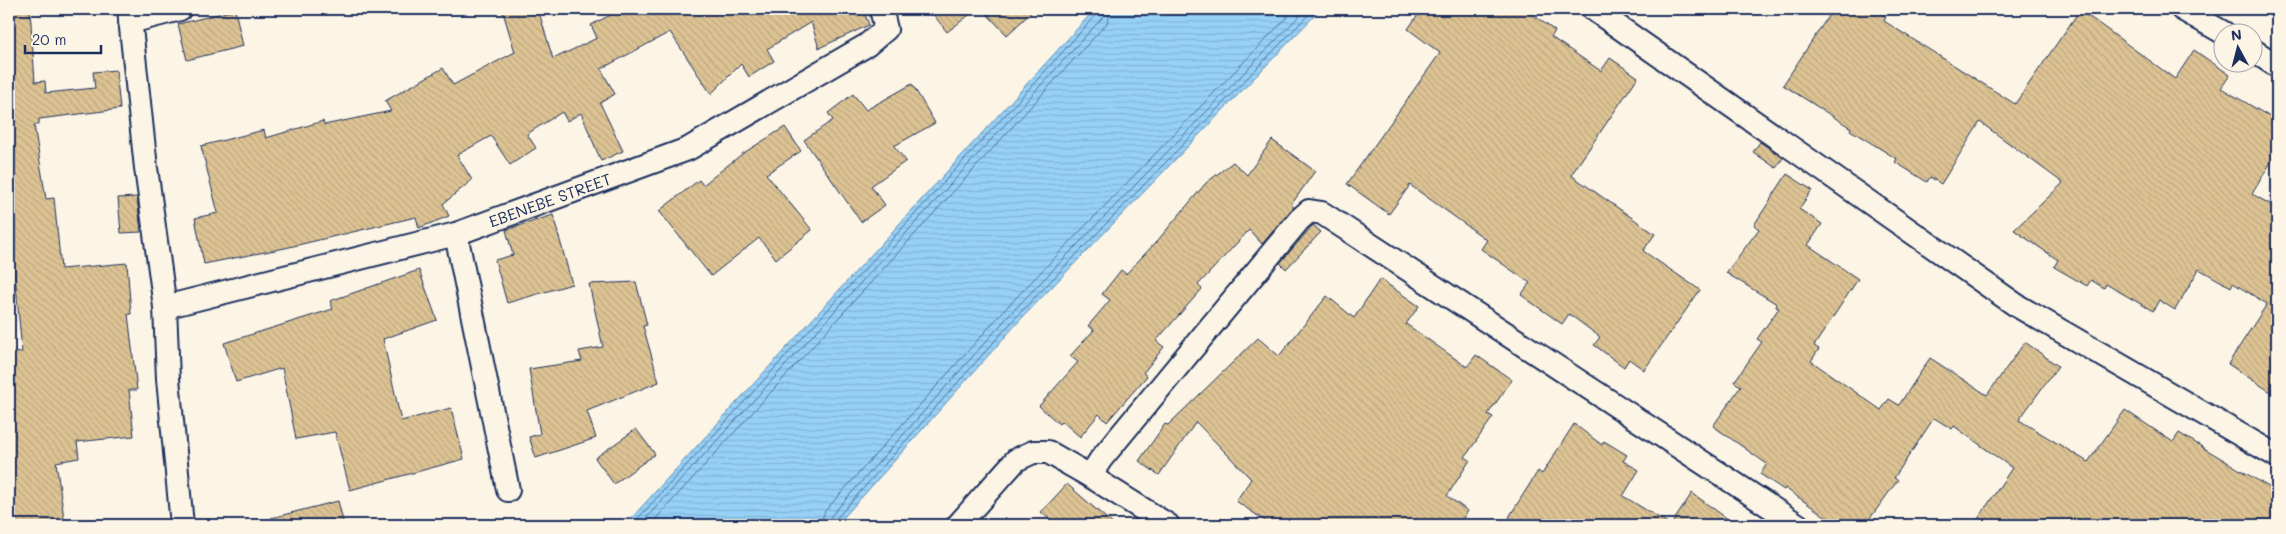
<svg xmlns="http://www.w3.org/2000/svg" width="2286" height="534" viewBox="0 0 2286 534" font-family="Mali,sans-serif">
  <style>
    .water { fill: url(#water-rules); stroke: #6590ba }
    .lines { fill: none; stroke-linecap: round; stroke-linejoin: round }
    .shore { stroke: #4d709b; stroke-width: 1 }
    .building { fill: url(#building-back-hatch); stroke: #1b2f5e }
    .minor-casing { stroke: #1b2f5e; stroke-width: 26 }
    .minor { stroke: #fcf5e5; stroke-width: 22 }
    .labels { text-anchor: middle; stroke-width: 4.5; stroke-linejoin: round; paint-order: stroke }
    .street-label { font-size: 16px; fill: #1b2f5e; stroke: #fcf5e5 }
  </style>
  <defs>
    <pattern id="water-rules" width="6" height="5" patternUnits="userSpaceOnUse" patternTransform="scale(1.25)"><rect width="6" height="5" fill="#97d1f7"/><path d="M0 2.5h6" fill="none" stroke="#82b4d6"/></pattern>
    <pattern id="building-back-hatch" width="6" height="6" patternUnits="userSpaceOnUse" patternTransform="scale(1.25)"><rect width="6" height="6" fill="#ddc393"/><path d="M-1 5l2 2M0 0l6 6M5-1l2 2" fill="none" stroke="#bda881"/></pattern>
  </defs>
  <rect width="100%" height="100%" fill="#fcf5e5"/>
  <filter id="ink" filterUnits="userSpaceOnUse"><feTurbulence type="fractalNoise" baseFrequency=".02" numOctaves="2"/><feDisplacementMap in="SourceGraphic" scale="10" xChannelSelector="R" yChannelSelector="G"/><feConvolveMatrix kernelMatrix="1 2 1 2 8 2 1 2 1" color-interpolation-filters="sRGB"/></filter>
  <g filter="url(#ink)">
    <!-- water -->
    <path class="water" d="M 1095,9 L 1321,9 L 1021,319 L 837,525 L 625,525 Z"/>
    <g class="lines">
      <!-- shore -->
      <g class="shore">
        <path d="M 632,525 L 1097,14 L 1099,9"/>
        <path d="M 640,525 L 1102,18 L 1105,9"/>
        <path d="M 650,525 L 1107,23 L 1112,9"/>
        <path d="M 820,525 L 825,511 L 1008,306 L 1295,9"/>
        <path d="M 827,525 L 831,516 L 1013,311 L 1306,9"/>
        <path d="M 834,525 L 835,520 L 1018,315 L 1314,9"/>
      </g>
    </g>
    <!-- building -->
    <g class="building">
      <path d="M 9,9 L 30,9 L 35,82 L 45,81 L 46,93 L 95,88 L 93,72 L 116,70 L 120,109 L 39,119 L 39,125 L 34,125 L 46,199 L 54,198 L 61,269 L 127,263 L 131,314 L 128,314 L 137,390 L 129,390 L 134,436 L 77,442 L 79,458 L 56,462 L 65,525 L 9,525 L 9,354 L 22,352 L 9,207 Z"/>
      <path d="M 502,9 L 538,9 L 553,59 L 597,38 L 591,25 L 622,9 L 863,9 L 869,25 L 819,48 L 811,22 L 767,49 L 774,61 L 749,77 L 741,64 L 711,94 L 670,32 L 601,69 L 615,94 L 600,103 L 623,151 L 601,161 L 581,113 L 567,121 L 562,112 L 527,134 L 536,148 L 510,165 L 491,136 L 457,155 L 472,180 L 443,204 L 449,216 L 419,228 L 416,217 L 285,248 L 204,264 L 195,218 L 218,213 L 201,146 L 264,130 L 266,138 L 323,121 L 324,125 L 391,111 L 385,101 L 443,68 L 453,85 L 515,52 Z"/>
      <path d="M 929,9 L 977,9 L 947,32 Z"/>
      <path d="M 982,9 L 1035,9 L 1007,35 Z"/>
      <path d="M 1422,9 L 1525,9 L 1555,31 L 1551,37 L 1601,71 L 1610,58 L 1638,77 L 1571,175 L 1655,234 L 1643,251 L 1700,290 L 1644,370 L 1629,359 L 1624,367 L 1594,345 L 1600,337 L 1569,314 L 1562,324 L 1521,295 L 1530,283 L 1481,249 L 1487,240 L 1410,185 L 1389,214 L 1347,184 L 1440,53 L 1408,29 Z"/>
      <path d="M 1833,9 L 1873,9 L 1886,17 L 1884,21 L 2015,104 L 2080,10 L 2175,79 L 2194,50 L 2230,75 L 2221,88 L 2277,121 L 2277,152 L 2252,194 L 2277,208 L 2277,396 L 2228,364 L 2267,304 L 2233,283 L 2231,287 L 2199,269 L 2175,310 L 2159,300 L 2153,311 L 2106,284 L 2104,288 L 2091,280 L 2087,286 L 2054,267 L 2058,260 L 2014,230 L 2063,183 L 1980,122 L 1941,184 L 1930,177 L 1927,182 L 1895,162 L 1897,159 L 1850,130 L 1851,128 L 1783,85 Z"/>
      <path d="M 235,10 L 243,46 L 187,60 L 178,24 Z"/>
      <path d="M 912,84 L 935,123 L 894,146 L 906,161 L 871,186 L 885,205 L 861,222 L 804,140 L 833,120 L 828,113 L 853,94 L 866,110 Z"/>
      <path d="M 785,127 L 801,151 L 766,174 L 812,230 L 776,259 L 759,238 L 711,276 L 659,211 L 699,180 L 703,185 L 742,154 Z"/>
      <path d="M 1272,140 L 1315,171 L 1291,205 L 1294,207 L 1262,244 L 1249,230 L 1198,285 L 1202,289 L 1156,341 L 1164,347 L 1143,373 L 1147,376 L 1107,422 L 1099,414 L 1080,437 L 1062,421 L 1059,424 L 1039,406 L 1078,362 L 1070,356 L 1094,330 L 1088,326 L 1110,300 L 1102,294 L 1121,270 L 1126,274 L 1158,240 L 1206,183 L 1233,162 L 1247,175 Z"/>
      <path d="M 1760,142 L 1783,158 L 1776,168 L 1753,152 Z"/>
      <path d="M 1787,174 L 1812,190 L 1799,209 L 1822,224 L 1808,245 L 1858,279 L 1814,346 L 1819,349 L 1811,361 L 1881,410 L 1889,399 L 1899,405 L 1930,358 L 1987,395 L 2025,342 L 2058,366 L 2019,420 L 2088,462 L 2125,410 L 2173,442 L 2179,433 L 2277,492 L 2277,525 L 1974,525 L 2012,468 L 1954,426 L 1952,429 L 1934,418 L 1894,478 L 1898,480 L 1865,525 L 1838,525 L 1785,488 L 1784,490 L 1760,474 L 1767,464 L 1713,426 L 1741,386 L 1734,382 L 1762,342 L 1757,339 L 1779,308 L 1776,307 L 1777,304 L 1726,273 L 1759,229 L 1754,225 Z"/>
      <path d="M 137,197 L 141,232 L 121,233 L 118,198 Z"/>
      <path d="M 553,215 L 572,284 L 507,303 L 495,260 L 513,255 L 506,230 Z"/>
      <path d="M 1313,225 L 1321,232 L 1286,269 L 1280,263 Z"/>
      <path d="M 419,270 L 437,320 L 383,339 L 401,421 L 451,408 L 464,459 L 350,490 L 335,432 L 296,439 L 282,368 L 236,382 L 224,343 L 333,309 L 330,301 Z"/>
      <path d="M 1380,279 L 1419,306 L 1406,324 L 1467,367 L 1476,355 L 1512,380 L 1488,414 L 1493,417 L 1465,457 L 1470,460 L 1447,496 L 1468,511 L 1458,525 L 1271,525 L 1236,501 L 1251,479 L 1196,422 L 1159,475 L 1139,461 L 1165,424 L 1168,425 L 1258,338 L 1279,356 L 1327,296 L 1354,318 Z"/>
      <path d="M 636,282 L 647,325 L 643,326 L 659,382 L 587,411 L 596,438 L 536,458 L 529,437 L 540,434 L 529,369 L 582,361 L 579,351 L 603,347 L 589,284 Z"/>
      <path d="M 1574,424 L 1602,445 L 1604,441 L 1627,455 L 1623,461 L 1639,470 L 1623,496 L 1671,525 L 1692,493 L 1736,525 L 1558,525 L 1545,518 L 1540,525 L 1522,525 L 1509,517 L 1538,471 L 1542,474 Z"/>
      <path d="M 636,429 L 655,454 L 614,484 L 595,458 Z"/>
      <path d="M 1067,484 L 1114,525 L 1056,525 L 1041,512 Z"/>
      <path d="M 338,501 L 344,525 L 272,525 L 271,518 Z"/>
    </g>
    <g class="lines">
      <!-- minor casing -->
      <g class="minor-casing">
        <g id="minor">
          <path d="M 129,9 L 146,168 L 165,307 L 168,379 L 182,525"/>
          <path d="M 1593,9 L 2016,305 L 2277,456"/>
          <path d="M 2182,9 L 2224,33"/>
          <path d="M 130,22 L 180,9"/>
          <path d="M 2254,51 L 2277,66"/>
          <path d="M 456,234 L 508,490"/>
          <path d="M 165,307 L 456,234 L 688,149 L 867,45 L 886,29 L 881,9"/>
          <path d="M 958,525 L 1016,460 L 1033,452 L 1048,452 L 1090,476"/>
          <path d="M 1168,525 L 1090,476 L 1101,459 L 1299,220 L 1309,211 L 1322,213 L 1798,525"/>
        </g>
      </g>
      <!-- minor -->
      <use href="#minor" class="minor"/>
    </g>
  </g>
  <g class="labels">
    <!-- street labels -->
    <g class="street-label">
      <text transform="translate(550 200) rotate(-20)" y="6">EBENEBE STREET</text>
    </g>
  </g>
  <!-- margin -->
  <rect width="2286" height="534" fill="none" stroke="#fcf5e5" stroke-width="30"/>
  <rect x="15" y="15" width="2256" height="504" fill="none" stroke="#1b2f5e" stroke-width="2" filter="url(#ink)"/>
  <!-- north arrow -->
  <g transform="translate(2238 48) rotate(353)"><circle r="24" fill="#fcf5e5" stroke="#a2a6af"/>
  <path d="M0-4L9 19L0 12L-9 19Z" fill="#1b2f5e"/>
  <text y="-8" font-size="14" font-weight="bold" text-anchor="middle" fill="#1b2f5e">N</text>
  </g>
  <!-- scale -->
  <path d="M25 45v8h76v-8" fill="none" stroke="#1b2f5e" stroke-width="2.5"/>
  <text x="32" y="45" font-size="15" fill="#1b2f5e" stroke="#fcf5e5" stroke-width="4" paint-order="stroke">20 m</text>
</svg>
